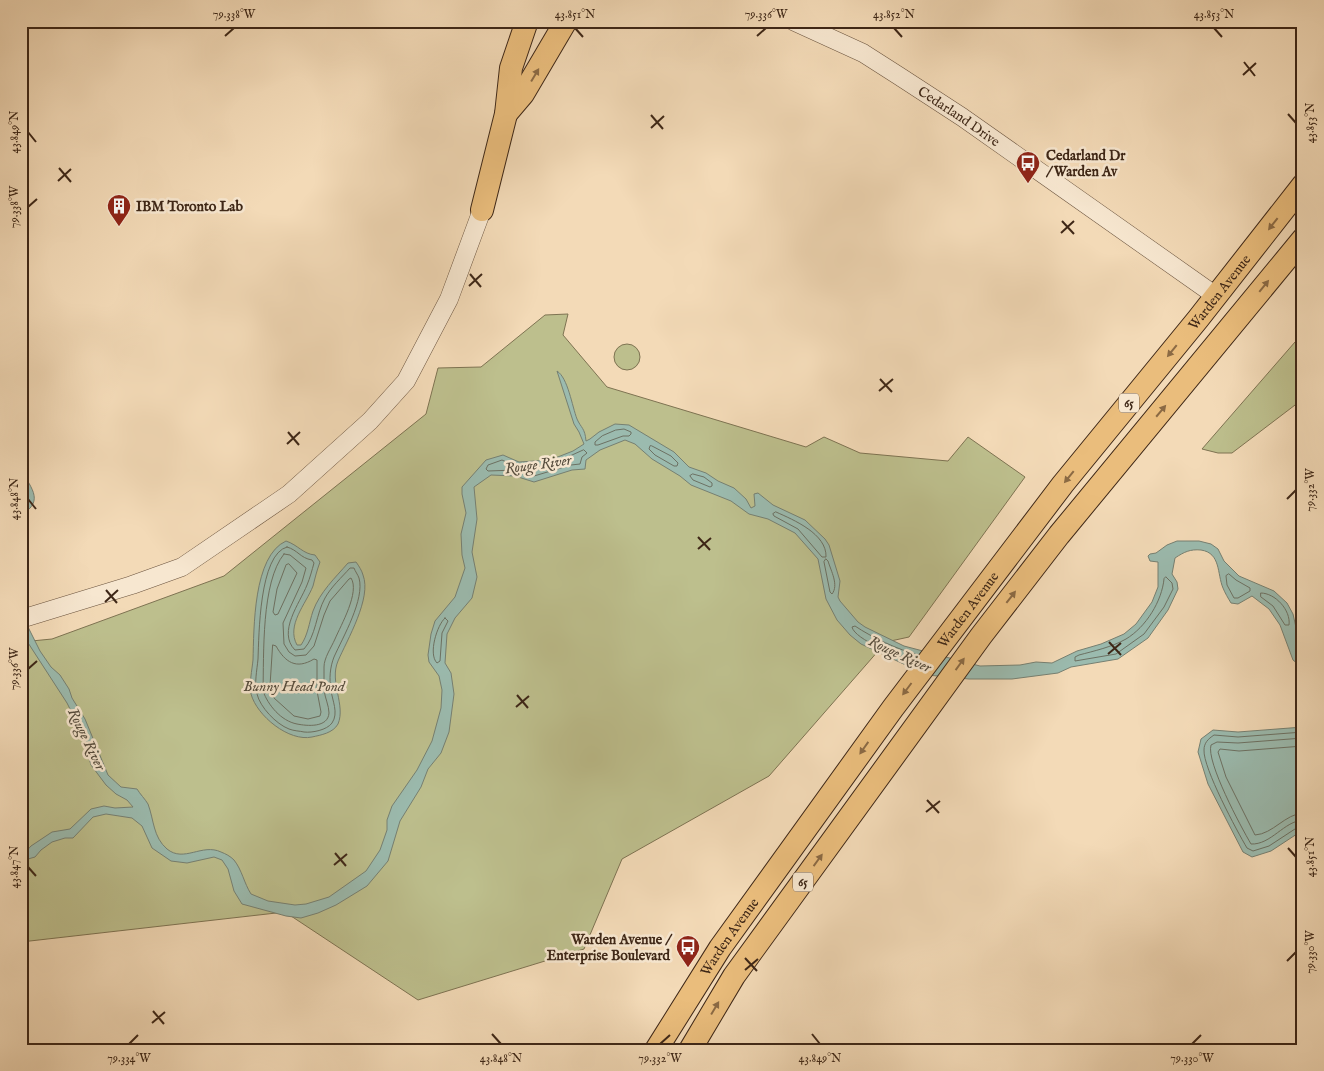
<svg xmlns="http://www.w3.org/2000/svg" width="1324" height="1071" viewBox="0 0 1324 1071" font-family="'IM FELL English',serif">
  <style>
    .green { fill: #bdbf8d; stroke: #7e7352 }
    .water { fill: #9bbbaf; stroke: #768072 }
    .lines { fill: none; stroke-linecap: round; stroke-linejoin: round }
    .shore { stroke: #6c7163; stroke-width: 1 }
    .minor-casing { stroke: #6b543f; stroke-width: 19 }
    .major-casing { stroke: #3e2717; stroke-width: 24 }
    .minor { stroke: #f7e7d0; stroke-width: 18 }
    .major { stroke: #eabd7c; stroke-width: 22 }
    .oneway { fill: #8b6a44 }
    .ticks { fill: none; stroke: #3e2717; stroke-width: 2 }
    .labels { text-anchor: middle; stroke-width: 5; stroke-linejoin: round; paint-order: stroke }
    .shield { fill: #f7e7d0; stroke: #76614e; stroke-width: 1 }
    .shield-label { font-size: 12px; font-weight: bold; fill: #3e2717 }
    .street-label { font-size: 14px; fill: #3e2717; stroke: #f7e7d0 }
    .poi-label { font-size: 14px; font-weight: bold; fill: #3e2717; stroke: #f7e7d0; text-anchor: start }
    .water-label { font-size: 15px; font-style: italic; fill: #554c3d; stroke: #f7e7d0 }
    .neatline { fill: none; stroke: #3e2717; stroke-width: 2 }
    .ticks-label { font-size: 12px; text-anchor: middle; fill: #3e2717 }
  </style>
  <rect width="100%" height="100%" fill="#f3dab7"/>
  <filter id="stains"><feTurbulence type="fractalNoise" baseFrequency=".004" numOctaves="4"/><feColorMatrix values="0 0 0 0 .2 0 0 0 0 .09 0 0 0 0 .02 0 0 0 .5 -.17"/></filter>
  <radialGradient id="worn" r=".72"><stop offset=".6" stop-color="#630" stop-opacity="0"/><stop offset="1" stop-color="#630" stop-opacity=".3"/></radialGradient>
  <!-- green -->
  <g class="green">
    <path d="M 568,314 L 563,335 L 607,387 L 806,447 L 824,437 L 860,453 L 948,461 L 968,437 L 1025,477 L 909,637 L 886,642 L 769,776 L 622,859 L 584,949 L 418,1000 L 285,912 L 21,942 L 21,642 L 52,639 L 224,576 L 426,414 L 438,368 L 481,367 L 545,315 Z"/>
    <path d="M 1295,342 L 1303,347 L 1303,403 L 1299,402 L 1232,453 L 1218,453 L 1202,449 Z"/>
    <circle cx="627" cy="357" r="13"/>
  </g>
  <!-- water -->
  <g class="water">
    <path d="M 557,371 C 568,378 572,406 577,419 C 581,428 585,428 586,441 L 590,439 L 599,432 L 615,424 L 629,425 L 674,452 L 689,467 L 706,473 L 718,481 L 734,488 L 746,499 L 751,508 L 755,506 L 754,494 L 758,493 L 773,505 L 805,520 L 825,539 L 829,545 L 840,581 L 838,597 L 840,601 L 858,622 L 865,627 L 904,646 L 980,666 L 1020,665 L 1036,662 L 1052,663 L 1077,651 L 1101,644 L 1124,634 L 1136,624 L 1152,602 L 1158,587 L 1158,562 L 1150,561 L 1148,556 L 1150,554 L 1156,553 L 1167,545 L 1177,541 L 1199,541 L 1211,544 L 1218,549 L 1224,561 L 1239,576 L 1274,591 L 1287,603 L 1293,614 L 1299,641 L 1303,651 L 1303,664 L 1298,664 L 1293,660 L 1280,625 L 1269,609 L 1252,596 L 1238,604 L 1231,603 C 1228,598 1225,593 1223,588 C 1217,574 1221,553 1201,550 C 1190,549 1184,552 1175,558 L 1172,574 L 1177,582 L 1178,589 L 1168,610 L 1148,638 L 1118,659 L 1071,667 L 1058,673 L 1012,679 L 969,679 L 927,675 L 861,644 L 850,635 L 837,620 L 826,599 L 818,559 L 795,533 L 768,519 L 749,514 L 731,501 L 691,485 L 680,476 L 652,459 L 635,444 L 625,440 L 600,450 L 586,460 L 585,469 L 572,470 L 534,482 L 515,476 L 491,475 L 474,487 L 477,519 L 472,552 L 477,577 L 472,598 L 455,618 L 447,634 L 445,663 L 451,673 L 454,694 L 449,732 L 441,753 L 428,769 L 421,787 L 400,821 L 388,861 L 367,886 L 336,905 L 318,913 L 301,918 L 286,916 L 242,904 L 234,891 L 228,869 L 222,860 L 214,857 L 187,863 L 171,861 L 152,848 L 142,826 L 132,818 L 106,814 L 93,817 L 73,838 L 65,838 L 52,842 L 41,850 L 35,857 L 28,859 L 21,869 L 21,857 L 31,846 L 52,832 L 70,829 L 91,809 L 104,806 L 115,808 L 133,807 L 127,800 L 116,794 L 106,785 L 91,765 L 81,731 L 67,703 L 21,632 L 21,613 L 40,651 L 51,667 L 60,675 L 69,689 L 72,698 L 85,719 L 108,775 L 121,787 L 137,789 C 140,794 145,799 148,804 C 154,820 153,837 167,849 C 184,863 202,843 221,852 C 226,854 230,856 234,860 C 242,870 244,883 251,894 L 268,901 L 295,905 L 306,904 L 329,897 L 366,871 L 380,850 L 387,830 L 387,820 L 392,806 L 417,770 L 432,741 L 441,708 L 442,690 L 439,676 L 429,662 L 428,655 L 431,634 L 435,621 L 455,597 L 465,568 L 462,555 L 461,534 L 466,513 L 462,494 L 462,487 L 486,460 L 503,455 L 519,462 L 550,460 L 573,451 L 584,444 L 579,432 L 574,424 Z"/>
    <path d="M 21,468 C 28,486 47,500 21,515 Z"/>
    <path d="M 286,541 C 298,545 303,554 315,555 L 320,562 C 317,570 315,578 313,586 C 306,604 286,625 297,645 L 301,645 C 308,635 309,623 313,611 C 320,592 335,578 348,563 L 356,562 C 359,566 362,571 363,575 C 372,598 347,640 338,661 C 329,682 346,705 338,724 C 333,733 321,735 312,737 C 289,742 257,716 251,694 C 249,684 252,670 253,660 C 254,628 253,556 286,541 Z"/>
    <path d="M 1303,727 L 1303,830 L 1271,851 L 1252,857 L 1243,852 L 1208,784 L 1198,752 L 1201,739 L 1213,730 L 1238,732 Z"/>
  </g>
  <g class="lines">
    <!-- shore -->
    <g class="shore">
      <path d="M 616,430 L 624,429 L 631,432 L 631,434 L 629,436 L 623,436 L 598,445 L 595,445 L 595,442 L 602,436 Z"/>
      <path d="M 652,446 L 671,456 L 678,463 L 677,466 L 674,466 L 655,455 L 649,449 L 650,446 Z"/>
      <path d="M 584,450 L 587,453 L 582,457 L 580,464 L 571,465 L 534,476 L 516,470 L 488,471 L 486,469 L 488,465 L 502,460 L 517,467 L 538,467 L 552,464 Z"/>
      <path d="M 693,474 L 704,477 L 712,483 L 712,486 L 710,487 L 693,480 L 690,476 Z"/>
      <path d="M 776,512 C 794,520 827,534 826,557 L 822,557 L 798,529 L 774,516 L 773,514 Z"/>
      <path d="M 287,547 C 298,550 300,558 312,560 L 314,563 C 312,570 310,578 307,585 C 300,603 277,632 295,650 L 304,649 C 316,636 316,614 325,598 C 331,587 342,577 350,568 L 354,568 C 355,571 358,575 359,578 C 365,599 343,637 334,657 C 330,667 329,679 331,690 C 332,700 339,713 332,723 C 327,730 312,733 304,732 C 300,731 294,731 289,729 C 276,724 260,707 257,694 C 254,684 257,670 258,659 C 259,636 259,554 287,547 Z"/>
      <path d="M 284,554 L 290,555 L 306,568 L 302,582 L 283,623 L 284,644 L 289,652 L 295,656 L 306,655 L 314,646 L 324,615 L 330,601 L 349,579 L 351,578 C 360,592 341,625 335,639 C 331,648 324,658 324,667 C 324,675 324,683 324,690 C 325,698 329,706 329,713 C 328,728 307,726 297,724 C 281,721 268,705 263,691 C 264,655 261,582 284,554 Z"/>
      <path d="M 826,559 L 828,561 C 831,571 839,585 832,594 L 830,592 L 824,562 Z"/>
      <path d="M 289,564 L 297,573 L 278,614 L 275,615 L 273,612 L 277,589 L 286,565 Z"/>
      <path d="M 1229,574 L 1236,580 L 1250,588 L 1250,591 L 1238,598 L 1234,598 L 1227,585 L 1226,576 Z"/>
      <path d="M 1166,577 L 1172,583 L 1173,589 L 1164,607 L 1144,634 L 1116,654 L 1075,661 L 1075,657 L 1079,655 C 1094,651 1112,647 1126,639 C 1146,627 1162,601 1164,579 Z"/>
      <path d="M 1261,593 C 1275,593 1291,610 1289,625 L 1285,625 L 1273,606 L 1261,597 Z"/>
      <path d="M 445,618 L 448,621 L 442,633 L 440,661 L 437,663 C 428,654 437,625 445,618 Z"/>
      <path d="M 273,645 L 276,646 C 285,662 296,670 314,659 L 317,660 L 317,691 L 321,712 L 320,716 L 308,719 L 294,716 L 274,698 L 270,689 Z"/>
      <path d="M 912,662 C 899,656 855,640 852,627 L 855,626 C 871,637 899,650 918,655"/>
      <path d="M 1303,732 L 1238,737 L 1214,735 C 1208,739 1204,743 1204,750 C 1203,768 1237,831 1247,848 L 1253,851 L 1269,846 L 1298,827 L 1303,827"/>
      <path d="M 1303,738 L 1238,743 L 1217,742 L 1211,745 C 1206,762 1241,827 1251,844 C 1271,845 1284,821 1303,820"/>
      <path d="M 1303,746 L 1239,751 L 1220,749 L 1218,752 L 1226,777 L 1255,835 C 1273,834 1285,814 1303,813"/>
    </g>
    <!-- minor casing -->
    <g class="minor-casing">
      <g id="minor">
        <path id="s1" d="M 793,21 L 863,53 L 899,76 L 962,117 L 1216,296"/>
        <path d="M 21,619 L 132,585 L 182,567 L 289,494 L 370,421 L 406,381 L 449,299 L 482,210"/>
      </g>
    </g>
    <!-- major casing -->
    <g class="major-casing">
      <g id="major">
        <path d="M 506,114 L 523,94 L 566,21"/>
        <path d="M 482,210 L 506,114 L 511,68 L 527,21"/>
        <path id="s2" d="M 656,1050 L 720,948 L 893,708 L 1063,484 L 1198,319 L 1303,185"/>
        <path d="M 690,1050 L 734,976 L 981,636 L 1059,535 L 1303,239"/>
      </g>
    </g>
    <!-- minor -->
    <use href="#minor" class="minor"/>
    <!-- major -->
    <use href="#major" class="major"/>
  </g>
  <!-- one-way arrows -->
  <defs><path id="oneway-solid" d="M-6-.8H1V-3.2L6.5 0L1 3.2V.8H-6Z" transform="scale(1.25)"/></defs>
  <g class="oneway">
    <use href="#oneway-solid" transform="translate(535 75) rotate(-59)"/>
    <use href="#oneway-solid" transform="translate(1273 224) rotate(128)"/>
    <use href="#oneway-solid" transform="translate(1264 286) rotate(-51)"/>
    <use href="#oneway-solid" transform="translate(1172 351) rotate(129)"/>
    <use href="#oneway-solid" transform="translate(1161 411) rotate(-50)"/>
    <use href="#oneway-solid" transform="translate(1069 477) rotate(129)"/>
    <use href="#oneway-solid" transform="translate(1011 597) rotate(-52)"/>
    <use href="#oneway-solid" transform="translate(960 664) rotate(-54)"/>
    <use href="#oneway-solid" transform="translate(907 689) rotate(127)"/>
    <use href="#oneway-solid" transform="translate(864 748) rotate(125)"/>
    <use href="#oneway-solid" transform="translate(818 860) rotate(-54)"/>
    <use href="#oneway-solid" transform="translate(715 1008) rotate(-59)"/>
  </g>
  <!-- ticks -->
  <path class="ticks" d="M 575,28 L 583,37M 894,28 L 902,37M 1214,28 L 1222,37M 225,36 L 234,28M 757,36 L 766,28M 1244,62 L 1255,76M 1243,75 L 1256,63M 1288,114 L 1296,123M 651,115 L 663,129M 651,128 L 664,116M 28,132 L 36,142M 59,168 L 71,182M 58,181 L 71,169M 28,207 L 37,199M 1062,221 L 1074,234M 1061,233 L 1074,221M 470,274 L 481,287M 469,286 L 482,274M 880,379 L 892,392M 879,391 L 893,379M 288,432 L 299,445M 287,444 L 300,432M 28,499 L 36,509M 1287,499 L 1296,490M 698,537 L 710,550M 698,549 L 711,538M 106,590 L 117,603M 105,602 L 118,590M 1109,642 L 1121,655M 1108,654 L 1121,643M 28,669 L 37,661M 517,695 L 528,708M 516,707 L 529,696M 927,800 L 939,813M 926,812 L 940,801M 1288,848 L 1296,857M 335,853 L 346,866M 334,865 L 347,854M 28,867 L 36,876M 745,958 L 757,971M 1287,961 L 1296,952M 745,970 L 758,959M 153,1011 L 164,1024M 152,1023 L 165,1012M 492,1034 L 501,1044M 812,1034 L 820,1044M 129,1044 L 138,1035M 660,1044 L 670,1035M 1192,1044 L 1201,1035"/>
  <!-- icons -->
  <defs>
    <g id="bus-pin" transform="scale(1.25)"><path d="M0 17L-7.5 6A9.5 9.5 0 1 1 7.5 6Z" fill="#8f2418" stroke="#f7e7d0"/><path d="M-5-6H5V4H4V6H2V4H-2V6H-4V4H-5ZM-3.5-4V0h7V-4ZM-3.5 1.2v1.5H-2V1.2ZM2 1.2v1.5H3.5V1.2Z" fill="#fff"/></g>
    <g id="building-pin" transform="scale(1.25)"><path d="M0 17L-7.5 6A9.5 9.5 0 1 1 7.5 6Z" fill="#8f2418" stroke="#f7e7d0"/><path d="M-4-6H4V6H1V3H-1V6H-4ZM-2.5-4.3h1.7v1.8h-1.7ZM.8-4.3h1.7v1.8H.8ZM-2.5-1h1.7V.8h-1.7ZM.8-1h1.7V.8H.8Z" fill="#fff"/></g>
  </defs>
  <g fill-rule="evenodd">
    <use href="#bus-pin" x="1028" y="163"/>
    <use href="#building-pin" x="119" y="206"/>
    <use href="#bus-pin" x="688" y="947"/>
  </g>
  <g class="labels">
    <!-- shield labels -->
    <g class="shield">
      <rect x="1119" y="393.5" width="20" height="19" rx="4"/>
      <rect x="793" y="872.5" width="20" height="19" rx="4"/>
    </g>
    <g class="shield-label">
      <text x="1129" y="407">65</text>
      <text x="803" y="886">65</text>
    </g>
    <!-- street labels -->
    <g class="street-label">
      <text dy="5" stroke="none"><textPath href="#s1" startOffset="192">Cedarland Drive</textPath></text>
      <text dy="5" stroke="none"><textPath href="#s2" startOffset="945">Warden Avenue</textPath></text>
      <text dy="5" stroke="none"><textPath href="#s2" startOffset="540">Warden Avenue</textPath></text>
      <text dy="5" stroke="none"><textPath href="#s2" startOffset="135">Warden Avenue</textPath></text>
    </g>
    <!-- poi labels -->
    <g class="poi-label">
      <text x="1046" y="160">Cedarland Dr<tspan x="1046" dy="16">/ Warden Av</tspan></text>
      <text x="136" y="211">IBM Toronto Lab</text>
      <text x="670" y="944" text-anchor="end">Warden Avenue /<tspan x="670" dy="16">Enterprise Boulevard</tspan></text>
    </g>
    <!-- water labels -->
    <g class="water-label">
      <text transform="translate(538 464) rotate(-8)" y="5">Rouge River</text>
      <text transform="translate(900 654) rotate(25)" y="5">Rouge River</text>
      <text x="294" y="691">Bunny Head Pond</text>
      <text transform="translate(87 739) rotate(64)" y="5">Rouge River</text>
    </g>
  </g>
  <!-- margin -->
  <rect width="1324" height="1071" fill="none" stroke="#f3dab7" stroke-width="55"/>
  <rect x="28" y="28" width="1268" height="1016" class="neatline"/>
  <g class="ticks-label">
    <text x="234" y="18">79.338°W</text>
    <text x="575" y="18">43.851°N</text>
    <text x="766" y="18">79.336°W</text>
    <text x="894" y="18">43.852°N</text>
    <text x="1214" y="18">43.853°N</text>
    <text transform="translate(1310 123) rotate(-90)" y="4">43.853°N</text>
    <text transform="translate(14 132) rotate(-90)" y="4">43.849°N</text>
    <text transform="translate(14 207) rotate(-90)" y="4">79.338°W</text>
    <text transform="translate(1310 490) rotate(-90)" y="4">79.332°W</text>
    <text transform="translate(14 499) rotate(-90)" y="4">43.848°N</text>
    <text transform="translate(14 669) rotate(-90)" y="4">79.336°W</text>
    <text transform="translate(1310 857) rotate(-90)" y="4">43.851°N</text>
    <text transform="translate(14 867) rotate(-90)" y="4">43.847°N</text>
    <text transform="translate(1310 952) rotate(-90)" y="4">79.330°W</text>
    <text x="129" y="1062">79.334°W</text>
    <text x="501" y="1062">43.848°N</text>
    <text x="660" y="1062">79.332°W</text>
    <text x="820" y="1062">43.849°N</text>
    <text x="1192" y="1062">79.330°W</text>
  </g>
  <rect width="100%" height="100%" filter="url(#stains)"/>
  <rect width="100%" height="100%" fill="url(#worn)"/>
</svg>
